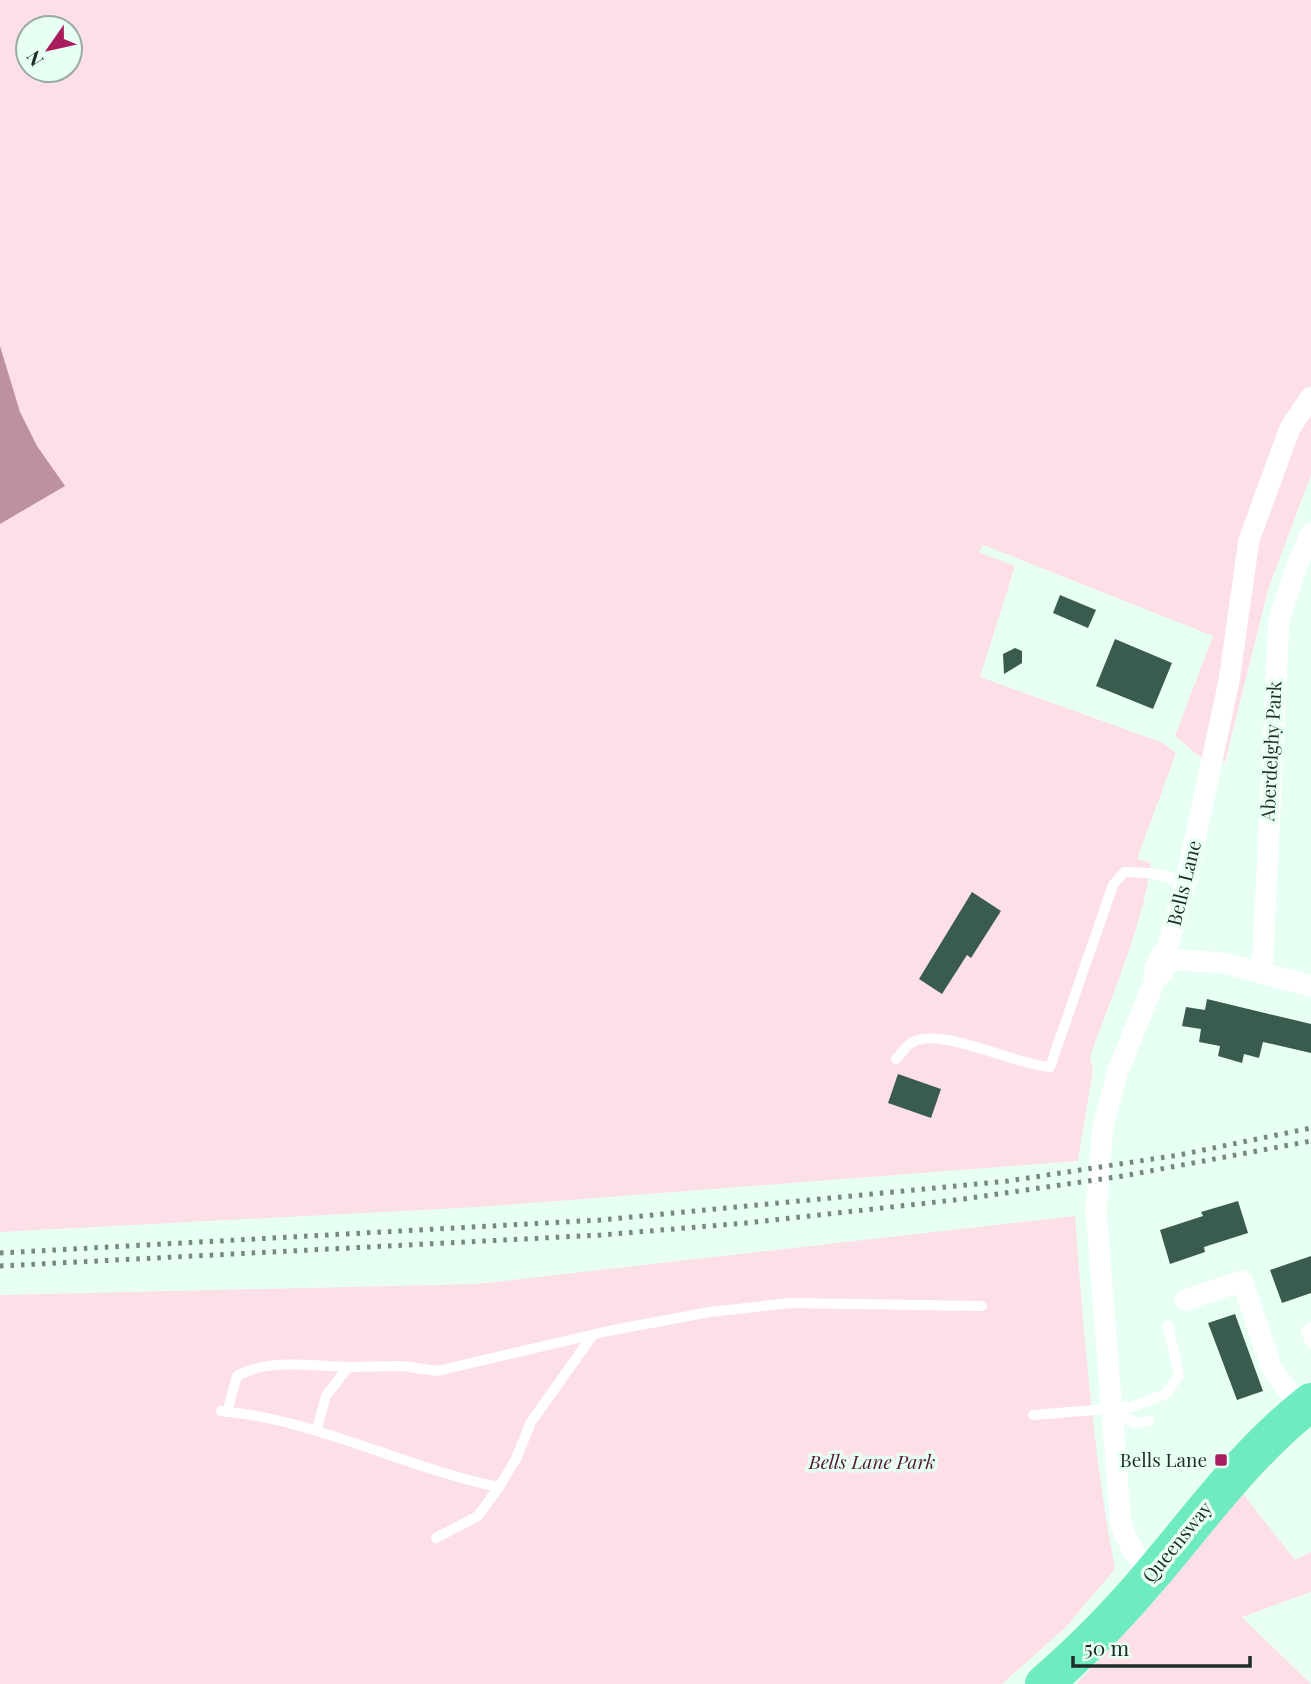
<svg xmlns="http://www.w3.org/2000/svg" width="1311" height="1684" viewBox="0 0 1311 1684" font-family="'Playfair Display',serif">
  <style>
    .green { fill: #fddfe7; fill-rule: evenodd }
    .water { fill: #bd919e }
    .building { fill: #3a5c4e }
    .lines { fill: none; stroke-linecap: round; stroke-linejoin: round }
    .lane { stroke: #fff; stroke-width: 10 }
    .street { stroke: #fff; stroke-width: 21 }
    .secondary { stroke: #fff; stroke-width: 30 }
    .highway { stroke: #6eecbf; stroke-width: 38 }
    .rail { stroke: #768880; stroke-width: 5; stroke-dasharray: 3.5 7; stroke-linecap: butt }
    .poi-dot { fill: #a91d5f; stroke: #e8fff4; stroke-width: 2.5 }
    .labels { text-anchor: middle; stroke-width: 7; stroke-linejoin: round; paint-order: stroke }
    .street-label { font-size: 19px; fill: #1e2d27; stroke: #e8fff4 }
    .poi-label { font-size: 19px; fill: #1e2d27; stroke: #e8fff4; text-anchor: end }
    .park-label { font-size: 19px; font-style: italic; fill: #521a31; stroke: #e8fff4 }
  </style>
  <rect width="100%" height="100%" fill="#e8fff4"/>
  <!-- green -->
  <g class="green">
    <path d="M 0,0 L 1311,0 L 1311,475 L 1268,590 L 1225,762 L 1199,756 L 1175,736 L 1213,636 L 983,545 L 979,552 L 1015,566 L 980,677 L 1161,742 L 1176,753 L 1137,859 L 1151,863 C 1142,929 1112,994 1090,1057 L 1093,1070 L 1078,1161 L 478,1207 L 0,1232 ZM 28,28 L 70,28 L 70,70 L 28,70 Z"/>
    <path d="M 1075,1216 C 1084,1335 1093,1452 1115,1569 L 1066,1627 L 1002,1684 L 0,1684 L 0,1295 L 477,1284 Z"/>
    <path d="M 1239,1489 L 1295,1560 L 1311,1552 L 1311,1592 L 1242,1617 L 1311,1684 L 1076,1684 L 1151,1605 Z"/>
  </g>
  <!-- water -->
  <path class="water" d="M 0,346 L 20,412 L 37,446 L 65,486 L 0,524 Z"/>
  <!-- building -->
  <g class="building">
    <path d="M 1060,595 L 1096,610 L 1088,628 L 1053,613 Z"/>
    <path d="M 1115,639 L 1172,663 L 1153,709 L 1096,686 Z"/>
    <path d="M 1015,648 L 1022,651 L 1022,663 L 1004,674 L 1003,654 Z"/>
    <path d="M 972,892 L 1001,911 L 971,958 L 967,955 L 942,994 L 919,979 Z"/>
    <path d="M 1207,999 L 1311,1024 L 1311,1053 L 1263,1042 L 1259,1058 L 1244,1054 L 1242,1063 L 1218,1056 L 1220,1046 L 1199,1042 L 1201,1029 L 1182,1026 L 1186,1007 L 1205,1010 Z"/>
    <path d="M 898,1074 L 941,1089 L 931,1118 L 888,1103 Z"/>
    <path d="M 1238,1201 L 1248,1233 L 1204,1247 L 1205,1252 L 1170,1264 L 1160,1230 L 1203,1216 L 1201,1212 Z"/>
    <path d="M 1311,1256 L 1311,1293 L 1282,1303 L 1270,1270 Z"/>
    <path d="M 1235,1314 L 1263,1391 L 1237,1400 L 1208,1323 Z"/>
  </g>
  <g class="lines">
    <!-- lane -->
    <g class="lane">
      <path d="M 896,1059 C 901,1054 906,1046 911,1043 C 938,1025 1015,1065 1050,1067 L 1113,885 L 1124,872 L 1150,873 L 1186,881"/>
      <path d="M 1311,1327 L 1306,1330 L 1311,1344"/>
      <path d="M 1113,1409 L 1134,1423 L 1149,1421"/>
      <path d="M 221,1411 C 319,1420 404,1468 499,1487 L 516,1459 L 531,1422 L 592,1336"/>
      <path d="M 227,1412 L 237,1376 C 269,1358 312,1366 348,1367"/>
      <path d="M 1033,1415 L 1131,1407 L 1166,1394 L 1179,1375 L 1168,1326"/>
      <path d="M 317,1429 L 326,1396 L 348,1367 L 402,1366 L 437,1371 L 608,1331 L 710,1312 L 790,1303 L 982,1306"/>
      <path d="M 436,1538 L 478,1516 L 499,1487"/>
    </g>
    <!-- street -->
    <g class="street">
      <path d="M 1311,397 L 1290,428 L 1249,540 L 1229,681 L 1186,881 L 1164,959 L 1224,963 L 1311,986"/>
      <path d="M 1262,974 L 1279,620 L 1299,560 L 1311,533"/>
      <path d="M 1185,1300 L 1242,1281 L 1272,1369 L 1302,1409"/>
      <path d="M 1152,1574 L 1133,1551 L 1121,1526 L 1096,1210 L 1103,1126 L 1118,1071 L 1159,970"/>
    </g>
    <!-- secondary -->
    <path class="secondary" d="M 1159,970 L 1164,959"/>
    <!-- highway -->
    <path class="highway" d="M 1044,1684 C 1083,1650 1119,1614 1152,1574 C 1203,1514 1248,1451 1311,1402"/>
    <!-- rail -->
    <g class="rail">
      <path d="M 0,1253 L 600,1220 L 1008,1181 L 1179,1155 L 1311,1128"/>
      <path d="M 0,1266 L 601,1235 L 746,1223 L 964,1199 L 1123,1176 L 1311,1141"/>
    </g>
  </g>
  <!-- markers -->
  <rect class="poi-dot" x="1214" y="1453" width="14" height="14" rx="3.5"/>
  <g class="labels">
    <!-- street labels -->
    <g class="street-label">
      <text transform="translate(1271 751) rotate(-87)" y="7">Aberdelghy Park</text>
      <text transform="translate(1184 883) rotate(-76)" y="7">Bells Lane</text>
      <text transform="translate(1177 1542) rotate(-51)" y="7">Queensway</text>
    </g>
    <!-- poi labels -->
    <g class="poi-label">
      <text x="1207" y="1467">Bells Lane</text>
    </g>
    <!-- park labels -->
    <g class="park-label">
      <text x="872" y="1469">Bells Lane Park</text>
    </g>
  </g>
  <!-- north arrow -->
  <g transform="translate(49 49) rotate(236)"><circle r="33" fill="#e8fff4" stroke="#97aba2" stroke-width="2"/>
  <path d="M0-5L12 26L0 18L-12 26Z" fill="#a91d5f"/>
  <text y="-10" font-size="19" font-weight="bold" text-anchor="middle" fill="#1e2d27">N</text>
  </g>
  <!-- scale -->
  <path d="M1073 1656v10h177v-10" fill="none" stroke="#1e2d27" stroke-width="3.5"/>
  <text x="1084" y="1656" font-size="21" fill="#1e2d27" stroke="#e8fff4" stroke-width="5" paint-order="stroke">50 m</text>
</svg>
